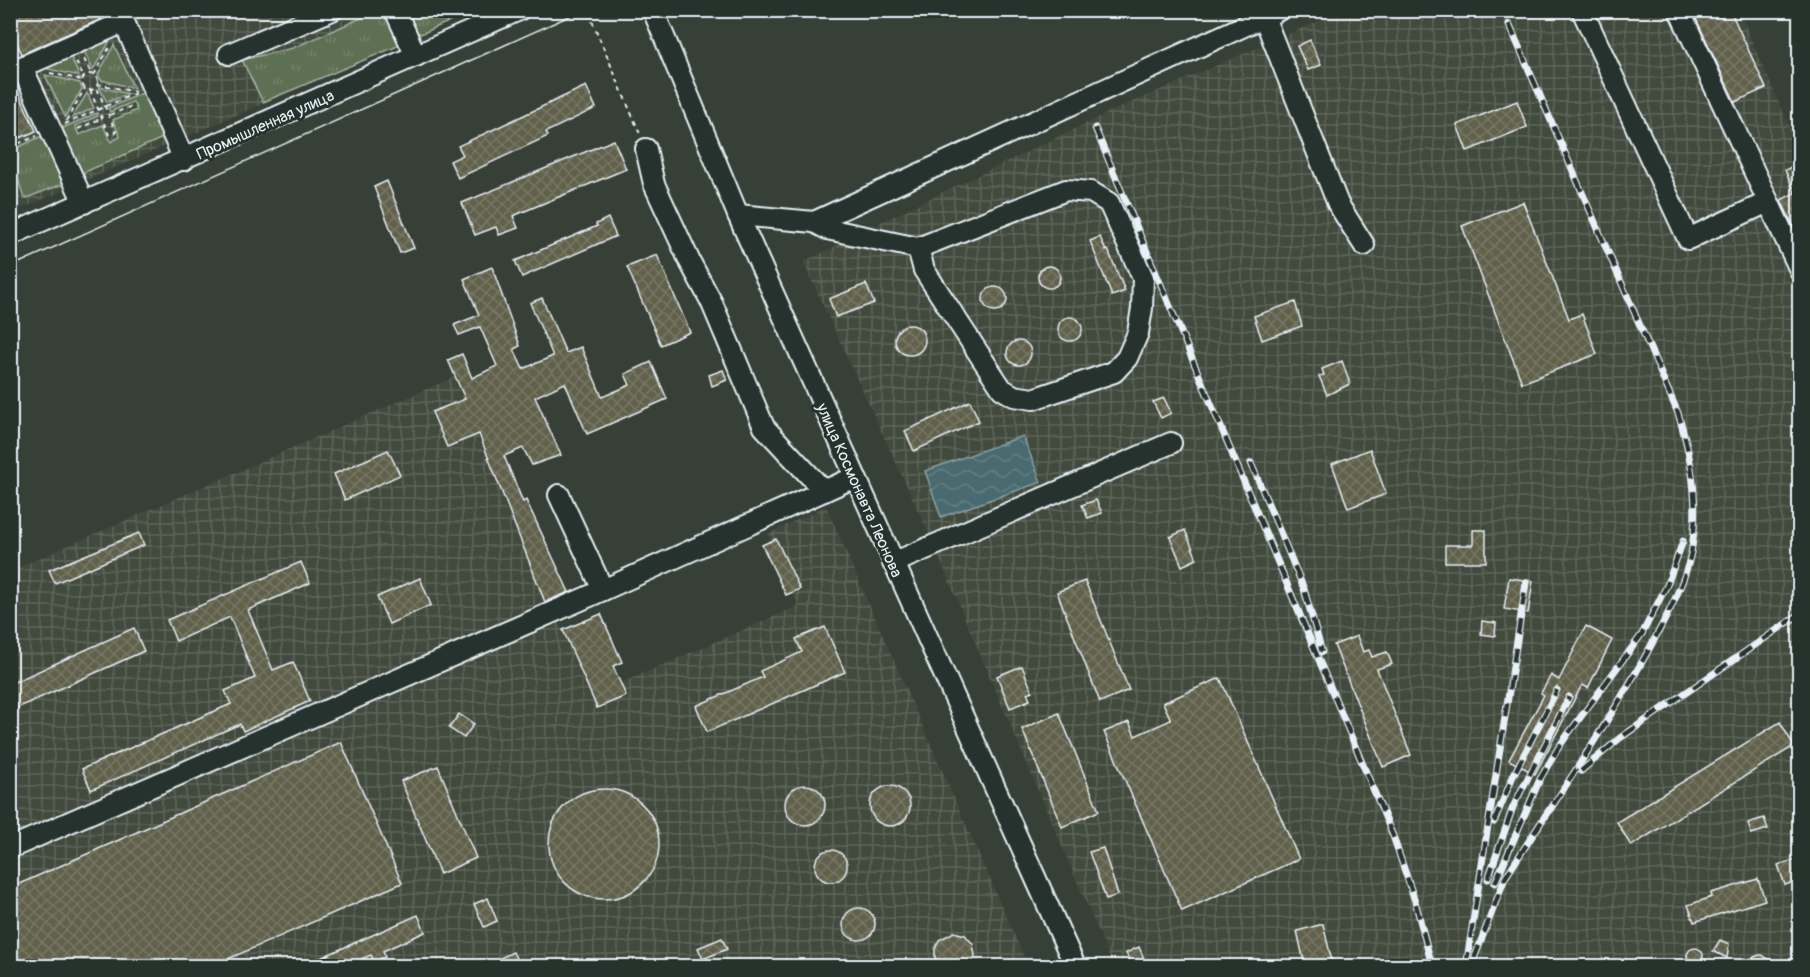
<svg xmlns="http://www.w3.org/2000/svg" width="1810" height="977" viewBox="0 0 1810 977" font-family="Pangolin,sans-serif">
  <style>
    .industrial { fill: url(#industrial-grid) }
    .grass { fill: url(#grass-tufts); stroke: #a2b0a5; stroke-width: 1.5 }
    .water { fill: url(#water-waves); stroke: #89a0a6; stroke-width: 1.5 }
    .building { fill: url(#building-cross-hatch); stroke: #e8f1f8; stroke-width: 1.5 }
    .lines { fill: none; stroke-linecap: round; stroke-linejoin: round }
    .minor-casing { stroke: #e8f1f8; stroke-width: 24 }
    .path { stroke: #e8f1f8; stroke-width: 2; stroke-dasharray: 4.5 4.5; stroke-linecap: butt }
    .minor { stroke: #26332d; stroke-width: 20 }
    .tram { stroke: #e8f1f8; stroke-width: 1.5 }
    .rail-casing { stroke: #e8f1f8; stroke-width: 7 }
    .rail { stroke: #26332d; stroke-width: 4.5; stroke-dasharray: 14; stroke-linecap: butt }
    .labels { text-anchor: middle; stroke-width: 6; stroke-linejoin: round; paint-order: stroke }
    .street-label { font-size: 16px; fill: #e8f1f8; stroke: #26332d }
  </style>
  <defs>
    <pattern id="industrial-grid" width="8" height="8" patternUnits="userSpaceOnUse" patternTransform="scale(1.5)"><rect width="8" height="8" fill="#434a3c"/><path d="M0 4h8M4 0v8" fill="none" stroke="#5e6559"/></pattern>
    <pattern id="grass-tufts" width="24" height="20" patternUnits="userSpaceOnUse" patternTransform="scale(1.5)"><rect width="24" height="20" fill="#5d7052"/><path d="M3 7l-1-3M5 7V3M7 7l1-3M15 17l-1-3M17 17v-4M19 17l1-3" fill="none" stroke="#74856c"/></pattern>
    <pattern id="water-waves" width="16" height="10" patternUnits="userSpaceOnUse" patternTransform="scale(1.5)"><rect width="16" height="10" fill="#496a70"/><path d="M0 5q4-4 8 0t8 0" fill="none" stroke="#638085"/></pattern>
    <pattern id="building-cross-hatch" width="8" height="8" patternUnits="userSpaceOnUse" patternTransform="scale(1.5)"><rect width="8" height="8" fill="#60604b"/><path d="M0 0l8 8M0 8l8-8" fill="none" stroke="#776"/></pattern>
  </defs>
  <rect width="100%" height="100%" fill="#374036"/>
  <filter id="ink" filterUnits="userSpaceOnUse"><feTurbulence type="fractalNoise" baseFrequency=".0167" numOctaves="2"/><feDisplacementMap in="SourceGraphic" scale="12" xChannelSelector="R" yChannelSelector="G"/><feConvolveMatrix kernelMatrix="1 2 1 2 8 2 1 2 1" color-interpolation-filters="sRGB"/></filter>
  <g filter="url(#ink)">
    <!-- industrial -->
    <g class="industrial">
      <path d="M 10,11 L 476,11 L 11,213 Z"/>
      <path d="M 1342,11 L 1739,11 L 1799,149 L 1799,966 L 1113,966 L 928,532 L 803,262 L 844,242 L 875,246 L 879,223 L 1114,110 Z"/>
      <path d="M 454,377 L 546,605 L 563,630 L 591,696 L 798,606 L 768,534 L 826,506 L 1028,966 L 11,966 L 10,571 Z"/>
    </g>
    <!-- grass -->
    <g class="grass">
      <path d="M 377,11 L 387,11 L 402,36 L 398,46 L 263,102 L 242,60 L 293,48 Z"/>
      <path d="M 404,11 L 473,11 L 421,34 L 414,31 Z"/>
      <path d="M 113,36 L 93,70 L 83,49 Z"/>
      <path d="M 114,45 L 134,88 L 101,80 L 98,75 Z"/>
      <path d="M 70,55 L 79,76 L 40,67 Z"/>
      <path d="M 45,75 L 80,83 L 82,89 L 65,117 Z"/>
      <path d="M 99,87 L 129,94 L 107,102 Z"/>
      <path d="M 145,92 L 165,137 L 78,175 L 58,130 L 97,113 L 98,116 L 75,126 L 79,135 L 103,125 L 111,142 L 120,137 L 113,120 L 137,110 L 133,102 L 110,112 L 108,108 Z"/>
      <path d="M 87,93 L 94,108 L 72,118 Z"/>
      <path d="M 44,135 L 65,183 L 24,199 L 16,171 L 11,172 L 10,151 Z"/>
    </g>
    <!-- water -->
    <path class="water" d="M 1023,436 L 1041,482 L 941,517 L 925,471 Z"/>
    <!-- building -->
    <g class="building">
      <path d="M 10,10 L 122,10 L 22,54 L 10,28 Z"/>
      <path d="M 1692,10 L 1730,10 L 1766,88 L 1735,102 Z"/>
      <path d="M 1310,40 L 1321,65 L 1308,70 L 1297,46 Z"/>
      <path d="M 10,74 L 36,131 L 10,142 Z"/>
      <path d="M 586,86 L 596,108 L 546,132 L 548,136 L 458,178 L 450,161 L 463,155 L 458,146 Z"/>
      <path d="M 1517,101 L 1527,127 L 1467,151 L 1457,125 Z"/>
      <path d="M 614,140 L 626,169 L 513,216 L 518,228 L 499,235 L 496,227 L 475,235 L 462,203 Z"/>
      <path d="M 1797,164 L 1800,170 L 1800,240 L 1781,200 L 1795,193 L 1785,170 Z"/>
      <path d="M 387,181 L 414,248 L 400,253 L 374,187 Z"/>
      <path d="M 1523,202 L 1569,319 L 1582,314 L 1597,354 L 1522,383 L 1462,226 Z"/>
      <path d="M 608,218 L 616,236 L 522,277 L 515,261 L 597,226 L 596,224 Z"/>
      <path d="M 1100,237 L 1106,251 L 1108,250 L 1125,291 L 1112,296 L 1090,241 Z"/>
      <path d="M 657,255 L 690,332 L 661,345 L 627,267 Z"/>
      <circle cx="1049" cy="277" r="11"/>
      <path d="M 492,267 L 520,346 L 514,349 L 523,369 L 553,356 L 530,303 L 542,298 L 566,353 L 581,347 L 602,397 L 630,385 L 625,374 L 651,362 L 667,399 L 587,434 L 565,383 L 535,397 L 561,455 L 532,465 L 523,448 L 504,456 L 523,502 L 526,500 L 569,592 L 545,602 L 479,434 L 447,447 L 432,412 L 465,399 L 448,360 L 462,354 L 472,378 L 497,366 L 480,327 L 459,335 L 454,325 L 479,315 L 464,279 Z"/>
      <path d="M 866,284 L 874,303 L 836,317 L 829,299 Z"/>
      <circle cx="995" cy="299" r="12"/>
      <path d="M 1295,302 L 1302,326 L 1262,340 L 1254,316 Z"/>
      <circle cx="1070" cy="329" r="12"/>
      <circle cx="910" cy="340" r="15"/>
      <circle cx="1019" cy="353" r="12"/>
      <path d="M 1342,361 L 1350,384 L 1327,395 L 1319,376 L 1324,375 L 1322,369 Z"/>
      <path d="M 723,370 L 727,380 L 712,386 L 709,375 Z"/>
      <path d="M 1164,398 L 1171,413 L 1161,418 L 1153,402 Z"/>
      <path d="M 970,401 L 979,421 L 914,451 L 905,431 Z"/>
      <path d="M 1370,449 L 1386,494 L 1348,508 L 1332,464 Z"/>
      <path d="M 388,450 L 400,475 L 345,500 L 334,474 Z"/>
      <path d="M 1096,500 L 1102,513 L 1088,518 L 1082,505 Z"/>
      <path d="M 1185,530 L 1197,559 L 1182,566 L 1170,537 Z"/>
      <path d="M 1473,530 L 1486,530 L 1486,562 L 1445,562 L 1445,545 L 1473,545 Z"/>
      <path d="M 139,533 L 144,545 L 55,583 L 49,570 Z"/>
      <path d="M 776,539 L 800,589 L 786,595 L 762,545 Z"/>
      <path d="M 301,562 L 310,583 L 248,610 L 273,670 L 293,662 L 310,701 L 243,731 L 240,724 L 91,790 L 82,769 L 231,704 L 225,691 L 255,678 L 230,617 L 176,641 L 167,620 Z"/>
      <path d="M 420,578 L 431,605 L 389,624 L 377,597 Z"/>
      <path d="M 1509,578 L 1533,581 L 1528,613 L 1504,609 Z"/>
      <path d="M 1085,581 L 1129,690 L 1100,702 L 1057,592 Z"/>
      <path d="M 601,614 L 622,662 L 613,666 L 626,696 L 597,708 L 563,630 Z"/>
      <path d="M 1482,621 L 1496,623 L 1495,636 L 1481,634 Z"/>
      <path d="M 1586,626 L 1612,640 L 1588,688 L 1582,685 L 1535,774 L 1509,760 L 1544,695 L 1541,693 L 1551,675 L 1559,680 Z"/>
      <path d="M 825,627 L 845,672 L 707,732 L 696,706 L 763,677 L 760,671 L 802,652 L 796,639 Z"/>
      <path d="M 134,628 L 144,651 L 10,711 L 10,684 Z"/>
      <path d="M 1357,636 L 1363,652 L 1369,650 L 1372,657 L 1387,652 L 1392,664 L 1377,669 L 1411,755 L 1383,767 L 1334,645 Z"/>
      <path d="M 1022,666 L 1032,691 L 1027,693 L 1030,700 L 1010,708 L 997,676 Z"/>
      <path d="M 1220,678 L 1299,859 L 1182,911 L 1104,732 L 1129,722 L 1135,736 L 1171,720 L 1163,703 Z"/>
      <path d="M 1059,713 L 1099,811 L 1062,827 L 1022,729 Z"/>
      <path d="M 459,714 L 474,724 L 464,738 L 449,728 Z"/>
      <path d="M 1780,722 L 1794,746 L 1631,846 L 1617,822 Z"/>
      <path d="M 341,742 L 402,883 L 212,966 L 10,966 L 10,888 Z"/>
      <path d="M 438,766 L 476,858 L 440,874 L 401,781 Z"/>
      <circle cx="805" cy="805" r="20"/>
      <circle cx="890" cy="806" r="20"/>
      <circle cx="604" cy="844" r="55"/>
      <path d="M 1764,818 L 1768,829 L 1751,834 L 1748,823 Z"/>
      <path d="M 1103,848 L 1118,895 L 1106,899 L 1089,852 Z"/>
      <circle cx="831" cy="866" r="16"/>
      <path d="M 1800,858 L 1800,880 L 1785,885 L 1778,865 Z"/>
      <path d="M 1758,879 L 1765,900 L 1694,922 L 1688,905 L 1712,897 L 1711,893 Z"/>
      <path d="M 488,898 L 497,921 L 484,927 L 474,904 Z"/>
      <circle cx="859" cy="924" r="16"/>
      <path d="M 418,915 L 425,932 L 383,951 L 385,957 L 374,961 L 371,955 L 346,966 L 302,966 Z"/>
      <path d="M 1323,924 L 1333,966 L 1305,966 L 1297,931 Z"/>
      <path d="M 954,932 L 965,935 L 973,944 L 975,956 L 970,966 L 940,966 L 935,959 L 935,949 L 939,940 Z"/>
      <path d="M 722,938 L 727,949 L 703,959 L 698,948 Z"/>
      <path d="M 1720,940 L 1729,944 L 1727,958 L 1713,951 Z"/>
      <path d="M 1139,947 L 1147,966 L 1132,966 L 1126,953 Z"/>
      <circle cx="1695" cy="956" r="8"/>
      <path d="M 513,952 L 520,966 L 504,966 L 500,958 Z"/>
      <path d="M 1760,955 L 1762,955 L 1780,966 L 1748,966 L 1754,957 Z"/>
    </g>
    <g class="lines">
      <!-- minor casing -->
      <g class="minor-casing">
        <g id="minor">
          <path d="M 395,10 L 416,56"/>
          <path d="M 653,10 L 738,215 L 1075,966"/>
          <path d="M 1582,10 L 1688,239 L 1768,202"/>
          <path d="M 1679,10 L 1800,270"/>
          <path d="M 1264,17 L 1338,204 L 1364,245"/>
          <path d="M 229,54 L 332,10"/>
          <path d="M 646,149 L 654,184 L 690,262 L 711,301 L 764,427 L 824,491"/>
          <path d="M 84,203 L 22,67 L 124,22 L 184,160"/>
          <path d="M 738,215 L 814,222 L 1279,10"/>
          <path d="M 814,222 L 827,229 L 918,248 L 924,270 L 1002,389 L 1014,396 L 1033,399 L 1114,372 L 1127,358 L 1138,333 L 1142,308 L 1143,278 L 1109,203 L 1091,192 L 1066,190 L 918,248"/>
          <path d="M 10,235 L 519,10"/>
          <path d="M 559,495 L 603,590"/>
          <path d="M 893,563 L 1171,443"/>
          <path d="M 10,848 L 592,595 L 855,477"/>
        </g>
      </g>
      <!-- path -->
      <g class="path">
        <path d="M 601,10 L 590,16 L 640,134"/>
        <path d="M 84,59 L 91,73"/>
        <path d="M 76,62 L 83,76"/>
        <path d="M 50,73 L 82,80"/>
        <circle cx="90" cy="82" r="8"/>
        <path d="M 94,75 L 109,48"/>
        <path d="M 97,84 L 136,92"/>
        <path d="M 90,90 L 109,135 L 116,132 L 96,86"/>
        <path d="M 110,115 L 132,106"/>
        <path d="M 66,121 L 85,88"/>
        <path d="M 65,124 L 136,93"/>
        <path d="M 78,129 L 102,118"/>
        <path d="M 10,147 L 37,136"/>
      </g>
      <!-- minor -->
      <use href="#minor" class="minor"/>
      <!-- tram -->
      <path class="tram" d="M 10,267 L 583,10"/>
      <!-- rail casing -->
      <g class="rail-casing">
        <g id="rail">
          <path d="M 1509,24 L 1678,413 C 1692,458 1700,506 1691,553 C 1683,589 1664,621 1647,653 C 1616,709 1581,762 1546,816"/>
          <path d="M 1095,128 L 1393,836 L 1415,901 L 1432,966"/>
          <path d="M 1251,463 L 1304,589 L 1322,652"/>
          <path d="M 1581,771 L 1620,738 L 1800,614"/>
          <path d="M 1494,822 L 1514,774 L 1557,690"/>
          <path d="M 1488,879 L 1513,807 L 1569,697"/>
          <path d="M 1495,883 L 1540,779 L 1560,745 L 1642,634 L 1667,585 L 1683,541"/>
          <path d="M 1474,959 L 1505,878 L 1549,810"/>
          <path d="M 1466,966 L 1526,583"/>
        </g>
      </g>
      <!-- rail -->
      <use href="#rail" class="rail"/>
    </g>
  </g>
  <g class="labels">
    <!-- street labels -->
    <g class="street-label">
      <text transform="translate(265 124) rotate(-24)" y="6">Промышленная улица</text>
      <text transform="translate(860 490) rotate(66)" y="6">улица Космонавта Леонова</text>
    </g>
  </g>
  <!-- margin -->
  <rect width="1810" height="977" fill="none" stroke="#26332d" stroke-width="36"/>
  <rect x="18" y="18" width="1774" height="941" fill="none" stroke="#e8f1f8" stroke-width="2" filter="url(#ink)"/>
</svg>
